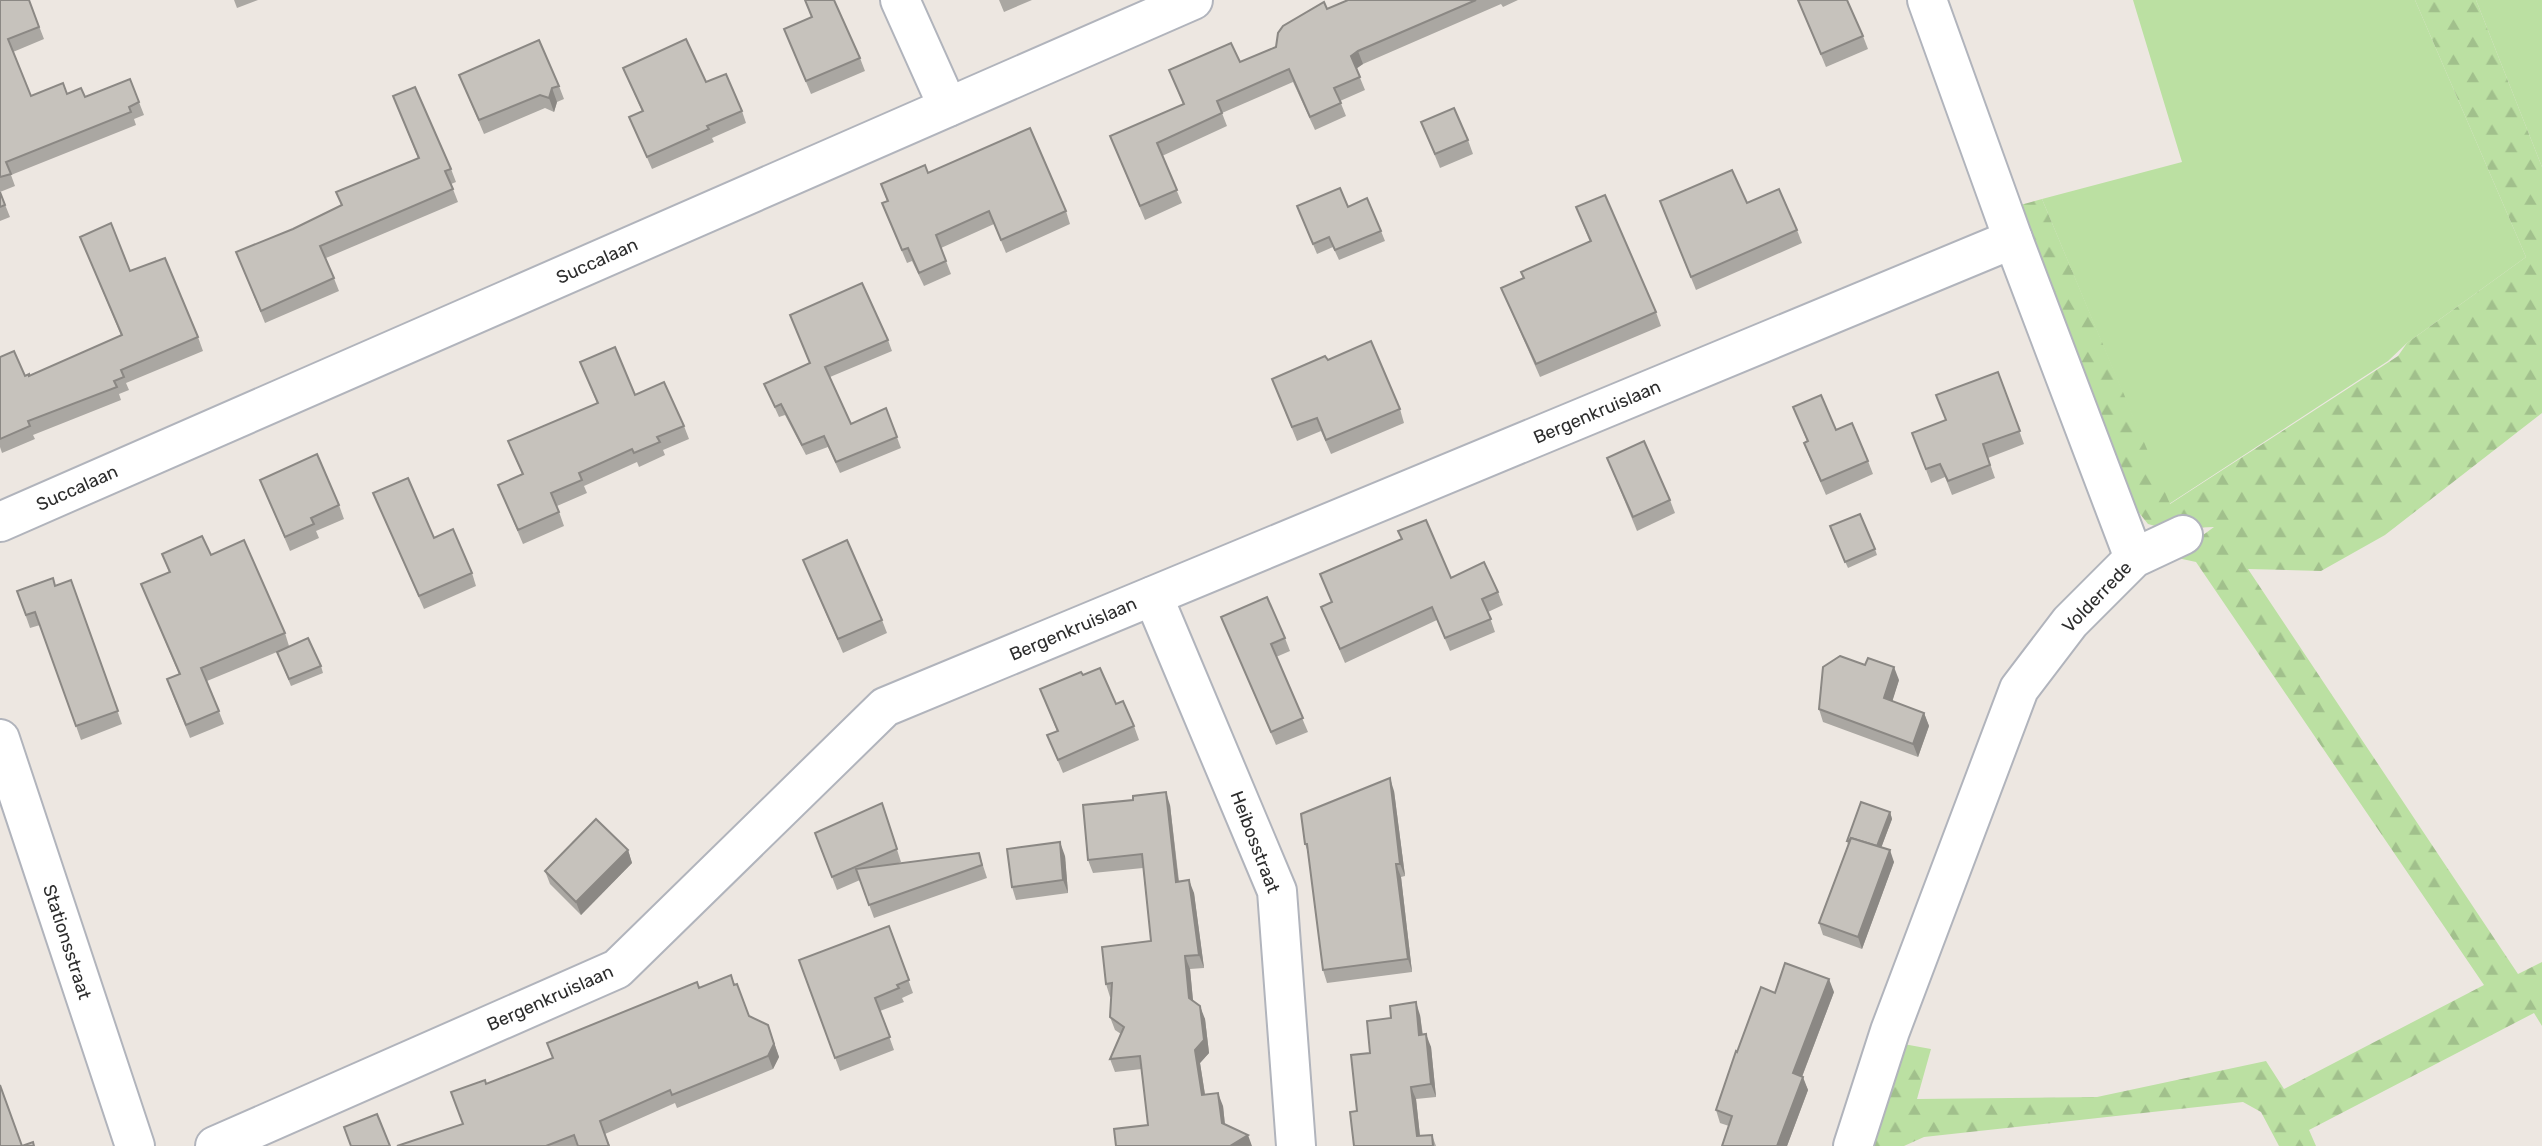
<svg xmlns="http://www.w3.org/2000/svg" width="2542" height="1146" viewBox="0 0 2542 1146" font-family="Rubik,sans-serif">
  <style>
    .grass { fill: #bbe0a2 }
    .forest { fill: url(#forest-firs) }
    .lines { fill: none; stroke-linecap: round; stroke-linejoin: round }
    .minor-casing { stroke: #b1b4bc; stroke-width: 42 }
    .minor { stroke: #fff; stroke-width: 38 }
    .wall { fill: #aaa7a2 }
    .shaded-wall { fill: #8b8884 }
    .building { fill: #c6c2bc; stroke: #8b8884; stroke-width: 2 }
    .labels { text-anchor: middle; stroke-width: 5; stroke-linejoin: round; paint-order: stroke }
    .street-label { font-size: 18px; fill: #2d2d2d; stroke: #fff }
  </style>
  <defs>
    <pattern id="forest-firs" width="22" height="20" patternUnits="userSpaceOnUse" patternTransform="scale(1.75)"><rect width="22" height="20" fill="#bbe0a2"/><path d="M5 1l3.5 6h-7zM16 11l3.5 6h-7z" fill="#a1c08c"/></pattern>
  </defs>
  <rect width="100%" height="100%" fill="#ede7e1"/>
  <!-- grass -->
  <g class="grass">
    <path d="M 2133,0 L 2415,0 L 2526,257 L 2407,343 L 2388,361 L 2169,504 L 2042,199 L 2182,162 Z"/>
    <path d="M 2476,0 L 2542,0 L 2542,167 Z"/>
  </g>
  <!-- forest -->
  <path class="forest" d="M 2415,0 L 2476,0 L 2542,167 L 2542,413 L 2385,535 L 2321,571 L 2248,569 L 2518,974 L 2542,962 L 2542,1026 L 2534,1013 L 2309,1130 L 2316,1146 L 2279,1146 L 2261,1112 L 2243,1102 L 1924,1137 L 1904,1146 L 1865,1146 L 1898,1043 L 1931,1049 L 1917,1099 L 2097,1097 L 2266,1061 L 2284,1089 L 2484,985 L 2196,562 L 2173,557 L 2214,527 L 2166,529 L 2148,524 L 2136,509 L 2013,207 L 2042,199 L 2170,504 L 2398,356 L 2407,343 L 2526,257 Z"/>
  <g class="lines">
    <!-- minor casing -->
    <g class="minor-casing">
      <g id="minor">
        <path d="M 900,0 L 948,107"/>
        <path d="M 1927,0 L 2013,239 L 2134,558"/>
        <path d="M 0,522 L 1193,0"/>
        <path d="M 1153,596 L 1277,891 L 1296,1146"/>
        <path d="M 0,739 L 135,1146"/>
        <path d="M 215,1146 L 617,969 L 885,707 L 2013,239"/>
        <path d="M 1853,1146 L 1890,1031 L 2019,689 L 2070,622 L 2134,558 L 2183,535"/>
      </g>
    </g>
    <!-- minor -->
    <use href="#minor" class="minor"/>
  </g>
  <!-- wall -->
  <g class="wall">
    <path d="M 0,0 L 29,0 L 44,39 L 13,52 L 31,96 L 67,94 L 85,97 L 130,79 L 144,115 L 134,119 L 136,125 L 11,175 L 15,186 L 0,192 L 10,217 L 0,221 Z"/>
    <path d="M 234,0 L 258,0 L 237,8 Z"/>
    <path d="M 805,0 L 860,58 L 865,71 L 811,94 L 784,29 L 812,17 Z"/>
    <path d="M 999,0 L 1032,0 L 1004,12 Z"/>
    <path d="M 1348,0 L 1518,0 L 1503,7 L 1501,4 L 1363,64 L 1356,68 L 1365,90 L 1340,101 L 1346,116 L 1315,130 L 1293,82 L 1222,113 L 1227,126 L 1162,156 L 1182,203 L 1145,220 L 1110,136 L 1183,104 L 1169,70 L 1240,62 L 1276,47 L 1327,9 Z"/>
    <path d="M 1798,0 L 1863,36 L 1868,49 L 1826,67 Z"/>
    <path d="M 623,68 L 706,82 L 742,111 L 746,123 L 712,138 L 714,142 L 652,169 L 629,117 L 642,111 Z"/>
    <path d="M 459,75 L 559,86 L 564,99 L 557,102 L 554,112 L 545,108 L 484,134 Z"/>
    <path d="M 393,96 L 451,169 L 456,182 L 451,184 L 458,202 L 326,258 L 339,291 L 265,323 L 236,252 L 293,229 L 342,206 L 336,192 L 418,158 Z"/>
    <path d="M 1421,122 L 1468,140 L 1473,154 L 1440,168 Z"/>
    <path d="M 928,173 L 1066,211 L 1070,224 L 1006,253 L 994,224 L 941,248 L 951,274 L 924,286 L 912,261 L 907,263 L 887,216 L 882,203 L 887,201 L 881,184 Z"/>
    <path d="M 1747,203 L 1797,230 L 1802,243 L 1696,290 L 1665,214 Z"/>
    <path d="M 1297,206 L 1348,207 L 1381,231 L 1385,241 L 1339,260 L 1333,247 L 1317,254 Z"/>
    <path d="M 1576,207 L 1656,312 L 1661,326 L 1540,377 L 1501,288 L 1524,278 L 1590,242 Z"/>
    <path d="M 80,237 L 130,271 L 198,337 L 203,351 L 126,383 L 129,390 L 119,394 L 121,400 L 33,435 L 35,439 L 2,453 L 0,447 L 0,357 L 25,376 L 29,376 L 121,335 Z"/>
    <path d="M 790,315 L 888,340 L 892,351 L 830,377 L 851,424 L 886,408 L 901,448 L 840,473 L 828,447 L 806,455 L 785,415 L 779,417 L 764,384 L 810,363 Z"/>
    <path d="M 1328,360 L 1400,409 L 1404,423 L 1331,454 L 1321,431 L 1297,441 L 1272,379 Z"/>
    <path d="M 580,362 L 635,395 L 684,426 L 689,439 L 663,450 L 665,455 L 639,467 L 637,462 L 584,486 L 587,493 L 557,506 L 564,526 L 523,544 L 498,485 L 522,474 L 508,441 L 597,403 Z"/>
    <path d="M 1998,372 L 2024,444 L 1988,458 L 1995,478 L 1952,495 L 1945,477 L 1931,483 L 1912,433 L 1945,420 Z"/>
    <path d="M 1793,407 L 1868,461 L 1873,474 L 1826,495 L 1809,456 L 1804,443 L 1807,441 Z"/>
    <path d="M 1607,458 L 1670,500 L 1675,513 L 1637,531 Z"/>
    <path d="M 260,480 L 339,505 L 344,519 L 316,531 L 319,538 L 290,551 Z"/>
    <path d="M 373,493 L 434,538 L 472,573 L 476,586 L 424,609 Z"/>
    <path d="M 1832,533 L 1875,549 L 1877,555 L 1848,568 Z"/>
    <path d="M 162,554 L 211,555 L 285,633 L 289,646 L 321,666 L 323,673 L 291,686 L 277,652 L 207,681 L 224,724 L 190,738 L 172,693 L 179,674 L 141,584 L 169,572 Z"/>
    <path d="M 803,560 L 882,620 L 887,633 L 843,653 Z"/>
    <path d="M 1320,574 L 1451,578 L 1498,592 L 1503,605 L 1488,612 L 1495,632 L 1450,651 L 1437,620 L 1345,663 L 1321,607 L 1332,602 Z"/>
    <path d="M 71,580 L 122,724 L 81,740 L 40,625 L 30,628 L 17,591 L 55,586 Z"/>
    <path d="M 1221,617 L 1285,638 L 1290,651 L 1276,657 L 1308,732 L 1276,745 Z"/>
    <path d="M 1083,675 L 1116,704 L 1134,726 L 1139,740 L 1063,773 L 1047,735 L 1057,731 L 1040,689 Z"/>
    <path d="M 1899,680 L 1892,701 L 1924,713 L 1929,726 L 1918,757 L 1823,722 L 1819,709 Z"/>
    <path d="M 1394,791 L 1405,876 L 1401,877 L 1412,972 L 1327,983 L 1323,970 L 1309,855 L 1305,844 Z"/>
    <path d="M 882,803 L 901,862 L 896,864 L 979,853 L 987,878 L 874,918 L 860,880 L 837,890 L 815,833 Z"/>
    <path d="M 1170,805 L 1179,881 L 1194,893 L 1204,968 L 1190,969 L 1193,1001 L 1205,1019 L 1209,1053 L 1200,1063 L 1205,1094 L 1223,1106 L 1225,1124 L 1148,1125 L 1142,1069 L 1115,1072 L 1110,1059 L 1121,1034 L 1115,1030 L 1110,1017 L 1111,997 L 1110,997 L 1106,984 L 1151,941 L 1143,868 L 1093,873 L 1088,860 Z"/>
    <path d="M 1890,812 L 1892,819 L 1881,848 L 1894,862 L 1862,949 L 1823,935 L 1819,923 L 1848,845 L 1847,841 Z"/>
    <path d="M 628,850 L 632,863 L 581,915 L 550,884 L 545,871 Z"/>
    <path d="M 1065,856 L 1068,893 L 1016,900 L 1012,887 Z"/>
    <path d="M 889,926 L 913,993 L 902,998 L 904,1002 L 880,1011 L 894,1050 L 840,1071 L 799,960 Z"/>
    <path d="M 734,985 L 749,1016 L 768,1025 L 779,1057 L 773,1069 L 677,1108 L 675,1103 L 605,1134 L 610,1146 L 397,1146 L 463,1124 L 553,1058 L 699,988 Z"/>
    <path d="M 1834,992 L 1802,1077 L 1808,1090 L 1787,1146 L 1722,1146 L 1729,1126 L 1720,1123 L 1716,1110 L 1737,1052 L 1775,993 Z"/>
    <path d="M 1420,1015 L 1423,1035 L 1431,1047 L 1436,1097 L 1416,1099 L 1420,1136 L 1432,1135 L 1436,1146 L 1354,1146 L 1357,1111 L 1370,1053 Z"/>
  </g>
  <!-- shaded-wall -->
  <g class="shaded-wall">
    <path d="M 1358,51 L 1363,64 L 1356,69 L 1351,56 Z"/>
    <path d="M 552,88 L 557,102 L 554,112 L 549,98 Z"/>
    <path d="M 1894,667 L 1899,680 L 1889,712 L 1884,698 Z"/>
    <path d="M 1924,713 L 1929,726 L 1918,757 L 1913,744 Z"/>
    <path d="M 1390,778 L 1394,791 L 1405,876 L 1400,864 Z"/>
    <path d="M 1166,792 L 1170,805 L 1180,895 L 1176,882 Z"/>
    <path d="M 1890,812 L 1892,819 L 1878,856 L 1875,849 Z"/>
    <path d="M 1060,842 L 1065,856 L 1068,893 L 1063,880 Z"/>
    <path d="M 628,850 L 632,863 L 581,915 L 576,902 Z"/>
    <path d="M 1890,850 L 1894,862 L 1862,949 L 1858,937 Z"/>
    <path d="M 1396,864 L 1401,877 L 1412,972 L 1408,959 Z"/>
    <path d="M 1189,880 L 1194,893 L 1204,968 L 1199,955 Z"/>
    <path d="M 1185,956 L 1190,969 L 1194,1011 L 1189,998 Z"/>
    <path d="M 1829,979 L 1834,992 L 1798,1087 L 1793,1073 Z"/>
    <path d="M 1416,1002 L 1420,1015 L 1424,1048 L 1419,1035 Z"/>
    <path d="M 1200,1006 L 1205,1019 L 1209,1053 L 1200,1063 L 1207,1108 L 1202,1095 L 1195,1050 Z"/>
    <path d="M 768,1025 L 779,1057 L 773,1069 L 768,1056 Z"/>
    <path d="M 1426,1034 L 1431,1047 L 1436,1097 L 1431,1084 Z"/>
    <path d="M 1803,1077 L 1808,1090 L 1787,1146 L 1777,1146 Z"/>
    <path d="M 1411,1087 L 1416,1099 L 1421,1146 L 1417,1136 Z"/>
    <path d="M 1218,1093 L 1223,1106 L 1226,1136 L 1222,1123 Z"/>
    <path d="M 1248,1135 L 1252,1146 L 1230,1146 Z"/>
  </g>
  <!-- building -->
  <g class="building">
    <path d="M 0,0 L 29,0 L 39,27 L 8,39 L 31,96 L 63,83 L 67,94 L 81,88 L 85,97 L 130,79 L 139,102 L 129,107 L 131,112 L 6,162 L 11,174 L 0,177 Z"/>
    <path d="M 805,0 L 834,0 L 860,58 L 806,81 L 784,29 L 812,17 Z"/>
    <path d="M 1348,0 L 1476,0 L 1358,51 L 1351,56 L 1360,77 L 1334,88 L 1341,103 L 1310,117 L 1289,69 L 1217,101 L 1222,113 L 1157,143 L 1177,190 L 1140,206 L 1110,136 L 1184,104 L 1169,70 L 1231,43 L 1240,62 L 1276,47 L 1278,33 L 1283,26 L 1324,2 L 1327,9 Z"/>
    <path d="M 1798,0 L 1847,0 L 1863,36 L 1821,54 Z"/>
    <path d="M 686,39 L 706,82 L 726,74 L 742,111 L 707,126 L 709,129 L 647,157 L 629,117 L 643,111 L 623,68 Z"/>
    <path d="M 539,40 L 559,86 L 552,88 L 549,98 L 540,95 L 479,120 L 459,75 Z"/>
    <path d="M 415,87 L 451,169 L 445,171 L 453,189 L 320,246 L 334,278 L 261,311 L 236,252 L 293,229 L 342,205 L 336,192 L 419,158 L 393,96 Z"/>
    <path d="M 1454,108 L 1468,140 L 1435,154 L 1421,122 Z"/>
    <path d="M 1030,128 L 1066,211 L 1001,240 L 989,211 L 936,235 L 946,261 L 919,273 L 908,248 L 902,250 L 882,203 L 888,201 L 881,184 L 925,165 L 928,173 Z"/>
    <path d="M 1732,170 L 1747,203 L 1779,189 L 1797,230 L 1691,277 L 1660,201 Z"/>
    <path d="M 1340,188 L 1348,207 L 1367,198 L 1381,231 L 1335,250 L 1329,237 L 1313,244 L 1297,206 Z"/>
    <path d="M 0,192 L 5,205 L 0,207 Z"/>
    <path d="M 1605,195 L 1656,312 L 1536,364 L 1501,288 L 1524,278 L 1521,272 L 1591,241 L 1576,207 Z"/>
    <path d="M 111,223 L 130,271 L 165,258 L 198,337 L 121,370 L 124,377 L 114,381 L 117,387 L 28,421 L 30,426 L 0,439 L 0,357 L 14,351 L 25,376 L 29,374 L 29,376 L 122,335 L 80,237 Z"/>
    <path d="M 862,283 L 888,340 L 825,367 L 851,424 L 886,408 L 897,437 L 836,462 L 824,436 L 802,445 L 781,404 L 775,407 L 764,384 L 810,363 L 790,315 Z"/>
    <path d="M 1371,341 L 1400,409 L 1326,440 L 1317,418 L 1292,427 L 1272,379 L 1325,356 L 1328,360 Z"/>
    <path d="M 615,347 L 635,395 L 664,382 L 684,426 L 657,437 L 660,442 L 634,453 L 632,449 L 579,473 L 582,480 L 551,493 L 559,512 L 518,530 L 498,485 L 523,474 L 508,441 L 598,403 L 580,362 Z"/>
    <path d="M 1998,372 L 2020,431 L 1983,444 L 1990,465 L 1948,481 L 1940,464 L 1926,469 L 1912,433 L 1946,420 L 1936,395 Z"/>
    <path d="M 1821,395 L 1836,430 L 1852,423 L 1868,461 L 1821,481 L 1804,443 L 1808,441 L 1793,407 Z"/>
    <path d="M 1644,441 L 1670,500 L 1633,517 L 1607,458 Z"/>
    <path d="M 317,454 L 339,505 L 311,518 L 314,524 L 285,537 L 260,480 Z"/>
    <path d="M 408,478 L 434,538 L 453,529 L 472,573 L 419,596 L 373,493 Z"/>
    <path d="M 1860,514 L 1875,549 L 1845,562 L 1830,526 Z"/>
    <path d="M 1426,520 L 1451,578 L 1484,562 L 1498,592 L 1482,599 L 1491,619 L 1445,638 L 1432,607 L 1340,649 L 1321,607 L 1332,602 L 1320,574 L 1402,539 L 1398,531 Z"/>
    <path d="M 202,536 L 211,555 L 244,540 L 285,633 L 201,668 L 219,711 L 186,725 L 167,679 L 180,674 L 141,584 L 170,572 L 162,554 Z"/>
    <path d="M 847,540 L 882,620 L 838,639 L 803,560 Z"/>
    <path d="M 53,578 L 55,586 L 71,580 L 118,711 L 76,726 L 35,612 L 26,615 L 17,591 Z"/>
    <path d="M 1267,597 L 1285,638 L 1271,644 L 1303,718 L 1271,732 L 1221,617 Z"/>
    <path d="M 308,638 L 321,666 L 289,679 L 277,652 Z"/>
    <path d="M 1840,656 L 1865,665 L 1868,658 L 1894,667 L 1884,698 L 1924,713 L 1913,744 L 1819,709 L 1823,667 Z"/>
    <path d="M 1100,668 L 1116,704 L 1123,701 L 1134,726 L 1058,760 L 1047,735 L 1058,731 L 1040,689 L 1081,672 L 1083,675 Z"/>
    <path d="M 1390,778 L 1400,864 L 1396,864 L 1408,959 L 1323,970 L 1307,844 L 1305,844 L 1301,814 Z"/>
    <path d="M 1166,792 L 1176,882 L 1189,880 L 1199,955 L 1185,956 L 1189,998 L 1200,1006 L 1204,1040 L 1195,1050 L 1202,1095 L 1218,1093 L 1222,1123 L 1248,1135 L 1230,1146 L 1116,1146 L 1114,1129 L 1148,1125 L 1140,1056 L 1110,1059 L 1124,1027 L 1110,1017 L 1112,983 L 1106,984 L 1102,947 L 1151,941 L 1142,854 L 1088,860 L 1083,805 L 1133,800 L 1133,796 Z"/>
    <path d="M 1861,802 L 1890,812 L 1877,846 L 1851,838 L 1849,841 L 1847,841 Z"/>
    <path d="M 882,803 L 897,849 L 832,877 L 815,833 Z"/>
    <path d="M 596,819 L 628,850 L 576,902 L 545,871 Z"/>
    <path d="M 1851,838 L 1890,850 L 1858,937 L 1819,923 Z"/>
    <path d="M 1060,842 L 1063,880 L 1012,887 L 1007,849 Z"/>
    <path d="M 979,853 L 982,865 L 869,905 L 856,869 Z"/>
    <path d="M 889,926 L 909,980 L 897,985 L 899,988 L 875,998 L 890,1037 L 835,1058 L 799,960 Z"/>
    <path d="M 1785,963 L 1829,979 L 1793,1073 L 1803,1077 L 1777,1146 L 1722,1146 L 1732,1116 L 1716,1110 L 1736,1051 L 1737,1052 L 1761,987 L 1775,993 Z"/>
    <path d="M 731,975 L 734,985 L 737,984 L 749,1016 L 768,1025 L 774,1044 L 768,1056 L 672,1095 L 670,1090 L 600,1121 L 609,1146 L 578,1146 L 574,1135 L 546,1146 L 397,1146 L 463,1124 L 451,1092 L 485,1080 L 486,1084 L 553,1058 L 547,1043 L 697,982 L 699,988 Z"/>
    <path d="M 1416,1002 L 1419,1035 L 1426,1034 L 1431,1084 L 1411,1087 L 1417,1136 L 1432,1135 L 1433,1146 L 1354,1146 L 1350,1112 L 1357,1111 L 1351,1055 L 1370,1053 L 1367,1021 L 1391,1018 L 1390,1006 Z"/>
    <path d="M 0,1085 L 22,1146 L 33,1142 L 34,1146 L 0,1146 Z"/>
    <path d="M 377,1114 L 390,1146 L 351,1146 L 344,1127 Z"/>
  </g>
  <g class="labels">
    <!-- street labels -->
    <g class="street-label">
      <text transform="translate(597 261) rotate(-24)" y="6">Succalaan</text>
      <text transform="translate(1597 412) rotate(-23)" y="6">Bergenkruislaan</text>
      <text transform="translate(77 488) rotate(-24)" y="6">Succalaan</text>
      <text transform="translate(2097 597) rotate(-46)" y="6">Volderrede</text>
      <text transform="translate(1073 629) rotate(-23)" y="6">Bergenkruislaan</text>
      <text transform="translate(1255 842) rotate(69)" y="6">Heibosstraat</text>
      <text transform="translate(67 942) rotate(72)" y="6">Stationsstraat</text>
      <text transform="translate(550 998) rotate(-24)" y="6">Bergenkruislaan</text>
    </g>
  </g>
</svg>
